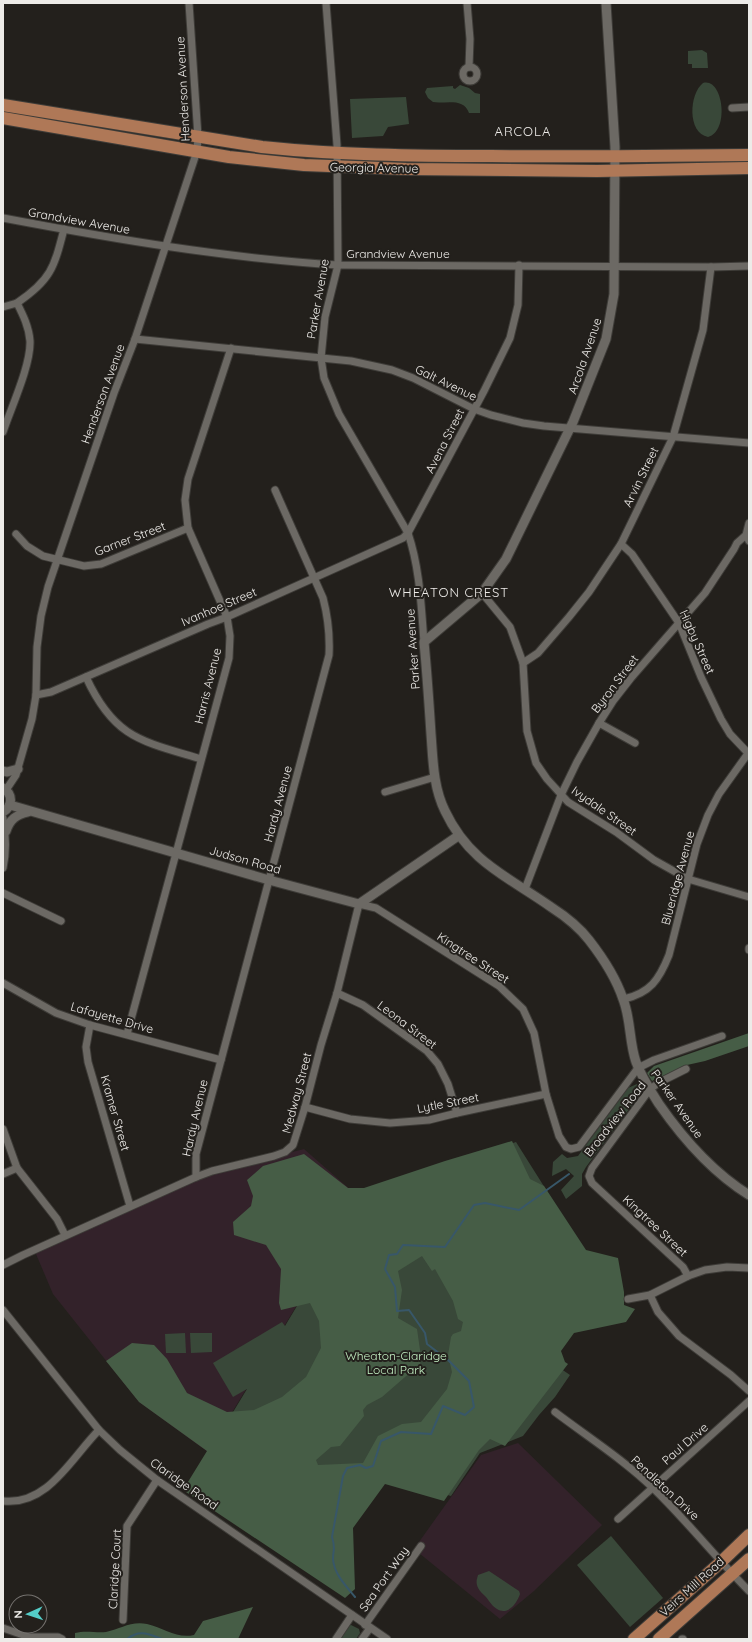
<svg xmlns="http://www.w3.org/2000/svg" width="752" height="1642" viewBox="0 0 752 1642" font-family="Quicksand,sans-serif">
  <style>
    .education { fill: #33222a }
    .green { fill: #394839 }
    .forest { fill: #465d46; fill-rule: evenodd }
    .lines { fill: none; stroke-linecap: round; stroke-linejoin: round }
    .stream { stroke: #385769; stroke-width: 2 }
    .minor-casing { stroke: #3e3c38; stroke-width: 9 }
    .tertiary-casing { stroke: #3e3c38; stroke-width: 11 }
    .primary-casing { stroke: #3e3c38; stroke-width: 14 }
    .minor { stroke: #6c6964; stroke-width: 7 }
    .tertiary { stroke: #6c6964; stroke-width: 9 }
    .primary { stroke: #af7857; stroke-width: 12 }
    .labels { text-anchor: middle; stroke-width: 4; stroke-linejoin: round; paint-order: stroke }
    .street-label { font-size: 12px; fill: #edebe8; stroke: #23201c }
    .park-label { font-size: 12px; fill: #c4f1c4; stroke: #23201c }
    .neighbourhood-label { font-size: 13px; letter-spacing: 1px; fill: #edebe8; stroke: #23201c }
  </style>
  <rect width="100%" height="100%" fill="#23201c"/>
  <!-- education -->
  <g class="education">
    <path d="M 304,1149 L 361,1199 L 208,1452 L 139,1402 L 53,1294 L 36,1254 L 42,1246 L 207,1174 Z"/>
    <path d="M 518,1443 L 602,1525 L 534,1591 L 500,1619 L 414,1549 L 481,1455 Z"/>
  </g>
  <!-- green -->
  <g class="green">
    <path d="M 702,50 L 707,53 L 708,68 L 692,68 L 692,64 L 688,64 L 688,51 Z"/>
    <path d="M 703,83 C 723,77 730,131 708,137 C 687,133 689,94 703,83 Z"/>
    <path d="M 460,85 L 469,88 L 475,93 L 480,94 L 480,113 L 469,113 C 464,97 445,104 433,102 L 428,98 L 425,92 L 427,88 L 453,86 L 453,88 L 455,89 Z"/>
    <path d="M 406,97 L 409,124 L 388,127 L 383,136 L 352,138 L 350,99 Z"/>
    <path d="M 637,1084 L 641,1090 L 638,1097 L 586,1167 L 582,1174 L 582,1186 L 566,1199 L 561,1190 L 574,1176 L 566,1169 L 552,1176 L 553,1162 L 562,1154 L 567,1158 L 578,1156 L 628,1088 Z"/>
    <path d="M 516,1142 L 557,1207 L 506,1331 L 570,1375 L 555,1397 L 539,1415 L 523,1436 L 480,1453 L 451,1496 L 379,1477 L 187,1488 L 247,1389 L 233,1397 L 213,1363 L 282,1322 L 285,1326 L 361,1199 L 358,1196 Z"/>
    <path d="M 185,1333 L 186,1353 L 166,1353 L 165,1334 Z"/>
    <path d="M 190,1333 L 212,1333 L 212,1352 L 191,1353 Z"/>
    <path d="M 611,1536 L 663,1598 L 630,1627 L 577,1565 Z"/>
    <path d="M 489,1571 L 519,1591 L 520,1594 C 517,1603 508,1616 497,1609 C 493,1607 489,1601 486,1597 C 483,1594 478,1590 477,1585 C 476,1581 477,1579 478,1575 Z"/>
    <path d="M 351,1625 L 359,1629 L 360,1633 L 356,1639 L 339,1639 L 348,1626 Z"/>
  </g>
  <!-- forest -->
  <g class="forest">
    <path d="M 749,1033 L 749,1046 L 705,1061 L 687,1065 L 652,1081 L 647,1073 L 654,1066 Z"/>
    <path d="M 512,1141 L 530,1179 L 544,1186 L 586,1250 L 618,1258 L 624,1292 L 624,1305 L 635,1309 L 626,1322 L 574,1333 L 561,1351 L 565,1362 L 568,1364 L 505,1446 L 490,1439 L 479,1450 L 444,1501 L 385,1484 L 353,1528 L 355,1589 L 345,1598 L 183,1490 L 207,1451 L 139,1402 L 106,1361 L 132,1343 L 154,1345 L 167,1359 L 187,1393 L 227,1412 L 254,1410 L 282,1397 L 306,1377 L 321,1348 L 319,1321 L 310,1303 L 281,1310 L 279,1303 L 281,1269 L 266,1245 L 234,1235 L 233,1222 L 251,1206 L 253,1196 L 247,1180 L 263,1166 L 304,1154 L 348,1188 L 364,1188 L 445,1161 ZM 422,1256 L 432,1271 L 435,1269 L 453,1301 L 458,1319 L 463,1322 L 461,1331 L 453,1334 L 451,1337 L 448,1355 L 452,1372 L 447,1389 L 421,1422 L 402,1424 L 378,1436 L 363,1463 L 318,1465 L 316,1460 L 331,1447 L 340,1446 L 364,1416 L 363,1410 L 367,1405 L 382,1397 L 420,1364 L 421,1357 L 417,1329 L 398,1318 L 402,1290 L 398,1271 Z"/>
    <path d="M 253,1607 L 238,1639 L 75,1639 L 75,1633 C 86,1630 95,1633 106,1632 C 121,1629 130,1621 147,1624 C 164,1628 177,1639 194,1635 L 203,1621 Z"/>
  </g>
  <g class="lines">
    <!-- stream -->
    <g class="stream">
      <path d="M 355,1597 C 346,1586 334,1574 333,1559 C 333,1549 336,1549 332,1537 L 343,1476 L 347,1468 L 360,1465 L 366,1468 L 373,1466 L 381,1441 L 401,1432 L 431,1434 L 443,1406 L 465,1415 L 474,1407 L 469,1381 L 448,1360 L 427,1344 L 425,1333 L 409,1310 L 397,1311 L 395,1287 L 385,1269 L 389,1255 L 397,1254 L 403,1245 L 445,1247 L 474,1205 L 485,1203 L 519,1210 L 569,1174"/>
      <path d="M 127,1639 C 140,1629 148,1634 162,1639"/>
    </g>
    <!-- minor casing -->
    <g class="minor-casing">
      <g id="minor">
        <path d="M 326,3 L 337,145 L 338,265 L 325,317 L 321,358 L 324,378 L 339,414 L 408,533 C 420,569 421,605 424,642"/>
        <path d="M 467,3 L 470,39 L 469,67"/>
        <circle cx="470" cy="74" r="7"/>
        <path d="M 732,108 L 749,107"/>
        <path d="M 3,218 C 114,239 225,258 338,265 L 711,267 L 749,266"/>
        <path d="M 17,303 C 51,280 54,268 64,229"/>
        <path d="M 3,307 L 17,303 C 23,315 29,327 30,341 C 31,365 11,408 3,432"/>
        <path d="M 135,339 L 351,361 L 392,370 L 413,378 L 474,409 L 491,415 L 523,423 L 544,426 L 749,443"/>
        <path d="M 749,523 L 746,535 L 749,541"/>
        <path d="M 16,534 L 27,546 L 43,556 L 84,566 L 101,564 L 188,528"/>
        <path d="M 621,544 L 632,554 L 679,623 L 701,677 L 721,719 L 730,734 L 748,753"/>
        <path d="M 482,593 L 510,627 L 523,663 L 527,731 L 536,763 L 547,779 L 568,802 L 616,832 L 654,860 L 688,879 L 749,897"/>
        <path d="M 523,663 L 538,653 L 569,617 L 589,592 L 621,544 L 673,437 L 703,330 L 711,267"/>
        <path d="M 86,677 C 114,738 141,741 201,759"/>
        <path d="M 36,695 L 51,692 L 208,624 L 227,617 L 403,538 L 408,533 L 484,391 L 510,338 L 518,305 L 519,265"/>
        <path d="M 599,723 L 635,743"/>
        <path d="M 6,790 L 16,775 L 32,719 L 36,695 L 37,647 L 41,616 L 48,587 L 114,393 L 135,339 L 197,151 L 198,137 L 189,3"/>
        <path d="M 385,792 L 435,777"/>
        <path d="M 3,818 C 6,835 7,850 3,868"/>
        <path d="M 525,889 L 561,795 L 577,762 L 599,723 L 613,701 L 631,678 L 705,593 L 734,549 L 737,543 L 746,535"/>
        <path d="M 3,893 L 61,921"/>
        <path d="M 749,948 L 749,950"/>
        <path d="M 3,983 L 56,1013 L 90,1025 L 221,1060"/>
        <path d="M 337,993 L 363,1005 L 427,1051 L 438,1064 L 448,1084 L 457,1113"/>
        <path d="M 624,999 C 650,993 659,980 669,955 L 697,844 L 708,815 L 719,794 L 749,752"/>
        <path d="M 90,1025 L 86,1047 L 88,1062 L 130,1206"/>
        <path d="M 127,1034 L 229,658 L 230,636 L 227,617 L 188,528 L 185,500 L 188,479 L 231,348"/>
        <path d="M 686,1069 L 660,1082 L 650,1089 L 592,1168 L 589,1176 L 592,1183 L 683,1267 L 688,1276"/>
        <path d="M 305,1107 L 350,1119 L 390,1123 L 429,1120 L 457,1113 L 546,1094"/>
        <path d="M 3,1129 L 17,1168 L 57,1219 L 65,1235"/>
        <path d="M 3,1174 L 17,1168"/>
        <path d="M 196,1177 L 196,1154 L 329,655 C 330,635 328,617 323,598 L 275,490"/>
        <path d="M 3,1265 L 23,1255 L 196,1177 L 212,1171 L 274,1156 L 285,1152 L 293,1145 L 305,1107 L 321,1045 L 337,993 L 359,904 L 376,908 L 499,986 L 523,1009 L 534,1033 L 546,1094 L 559,1136 L 566,1147 L 571,1149 L 579,1147 L 638,1068 L 654,1060 L 722,1036"/>
        <path d="M 650,1295 L 658,1312 L 679,1336 L 731,1375 L 749,1391"/>
        <path d="M 628,1299 L 650,1295 L 688,1276 L 705,1270 L 727,1267 L 749,1268"/>
        <path d="M 3,1310 L 99,1430 L 120,1450 L 157,1480 L 387,1639"/>
        <path d="M 555,1412 C 588,1437 624,1460 654,1489 C 687,1521 716,1558 749,1591"/>
        <path d="M 3,1501 C 48,1506 72,1457 99,1430"/>
        <path d="M 618,1519 L 749,1401"/>
        <path d="M 123,1620 L 127,1526 L 157,1480"/>
        <path d="M 365,1625 L 421,1546"/>
        <path d="M 3,1628 L 29,1637 L 58,1637 L 62,1639"/>
        <path d="M 336,1639 L 352,1615"/>
        <path d="M 362,1639 L 370,1628"/>
        <path d="M 682,1639 L 683,1639"/>
      </g>
    </g>
    <!-- tertiary casing -->
    <g class="tertiary-casing">
      <g id="tertiary">
        <path d="M 606,3 L 615,147 L 614,294 L 606,339 L 573,422 L 506,559 L 482,593 L 424,642 C 427,673 429,703 431,734 C 433,759 433,787 445,811 C 469,862 507,876 551,907 C 565,916 579,927 589,940 C 603,958 616,978 623,999 C 631,1019 629,1042 636,1062 C 642,1078 650,1090 659,1104 C 684,1140 712,1172 749,1195"/>
        <path d="M 3,771 L 7,772 L 18,769"/>
        <path d="M 3,788 C 13,794 13,806 3,812"/>
        <path d="M 10,805 L 269,880 L 359,904 L 458,836"/>
        <path d="M 6,831 C 10,819 16,815 28,812"/>
      </g>
    </g>
    <!-- primary casing -->
    <g class="primary-casing">
      <g id="primary">
        <path d="M 3,105 L 262,147 C 338,155 415,156 491,156 C 577,157 663,156 749,155"/>
        <path d="M 3,118 L 229,157 L 304,165 L 406,169 L 597,171 L 749,168"/>
        <path d="M 634,1639 L 721,1562 L 749,1535"/>
        <path d="M 659,1639 L 749,1559"/>
      </g>
    </g>
    <!-- minor -->
    <use href="#minor" class="minor"/>
    <!-- tertiary -->
    <use href="#tertiary" class="tertiary"/>
    <!-- primary -->
    <use href="#primary" class="primary"/>
  </g>
  <g class="labels">
    <!-- street labels -->
    <g class="street-label">
      <text transform="translate(183 89) rotate(-93)" y="4">Henderson Avenue</text>
      <text transform="translate(374 168) rotate(1)" y="4">Georgia Avenue</text>
      <text transform="translate(79 221) rotate(10)" y="4">Grandview Avenue</text>
      <text x="398" y="258">Grandview Avenue</text>
      <text transform="translate(318 299) rotate(-80)" y="4">Parker Avenue</text>
      <text transform="translate(585 356) rotate(-71)" y="4">Arcola Avenue</text>
      <text transform="translate(446 383) rotate(26)" y="4">Galt Avenue</text>
      <text transform="translate(103 394) rotate(-70)" y="4">Henderson Avenue</text>
      <text transform="translate(445 441) rotate(-63)" y="4">Avena Street</text>
      <text transform="translate(641 477) rotate(-64)" y="4">Arvin Street</text>
      <text transform="translate(130 539) rotate(-21)" y="4">Garner Street</text>
      <text transform="translate(219 607) rotate(-23)" y="4">Ivanhoe Street</text>
      <text transform="translate(697 642) rotate(66)" y="4">Higby Street</text>
      <text transform="translate(413 649) rotate(-94)" y="4">Parker Avenue</text>
      <text transform="translate(615 684) rotate(-53)" y="4">Byron Street</text>
      <text transform="translate(208 686) rotate(-76)" y="4">Harris Avenue</text>
      <text transform="translate(278 804) rotate(-75)" y="4">Hardy Avenue</text>
      <text transform="translate(604 811) rotate(35)" y="4">Ivydale Street</text>
      <text transform="translate(245 860) rotate(16)" y="4">Judson Road</text>
      <text transform="translate(678 878) rotate(-75)" y="4">Blueridge Avenue</text>
      <text transform="translate(473 958) rotate(33)" y="4">Kingtree Street</text>
      <text transform="translate(112 1018) rotate(16)" y="4">Lafayette Drive</text>
      <text transform="translate(407 1025) rotate(37)" y="4">Leona Street</text>
      <text transform="translate(297 1093) rotate(-75)" y="4">Medway Street</text>
      <text transform="translate(448 1103) rotate(-11)" y="4">Lytle Street</text>
      <text transform="translate(677 1104) rotate(55)" y="4">Parker Avenue</text>
      <text transform="translate(115 1113) rotate(74)" y="4">Kramer Street</text>
      <text transform="translate(195 1118) rotate(-77)" y="4">Hardy Avenue</text>
      <text transform="translate(615 1119) rotate(-52)" y="4">Broadview Road</text>
      <text transform="translate(655 1226) rotate(43)" y="4">Kingtree Street</text>
      <text transform="translate(685 1444) rotate(-41)" y="4">Paul Drive</text>
      <text transform="translate(184 1484) rotate(35)" y="4">Claridge Road</text>
      <text transform="translate(665 1488) rotate(43)" y="4">Pendleton Drive</text>
      <text transform="translate(115 1569) rotate(-87)" y="4">Claridge Court</text>
      <text transform="translate(384 1579) rotate(-55)" y="4">Sea Port Way</text>
      <text transform="translate(692 1587) rotate(-42)" y="4">Veirs Mill Road</text>
    </g>
    <!-- park labels -->
    <g class="park-label">
      <text x="396" y="1360">Wheaton-Claridge<tspan x="396" dy="14">Local Park</tspan></text>
    </g>
    <!-- neighbourhood labels -->
    <g class="neighbourhood-label">
      <text x="523" y="136">ARCOLA</text>
      <text x="449" y="597">WHEATON CREST</text>
    </g>
  </g>
  <!-- border -->
  <rect width="752" height="1642" fill="none" stroke="#edebe8" stroke-width="8"/>
  <!-- north arrow -->
  <g transform="translate(28 1614) rotate(267)"><circle r="19" fill="#23201c" stroke="#74716e"/>
  <path d="M0-3L7 15L0 10L-7 15Z" fill="#54cdc8"/>
  <text y="-6" font-size="11" font-weight="bold" text-anchor="middle" fill="#edebe8">N</text>
  </g>
</svg>
